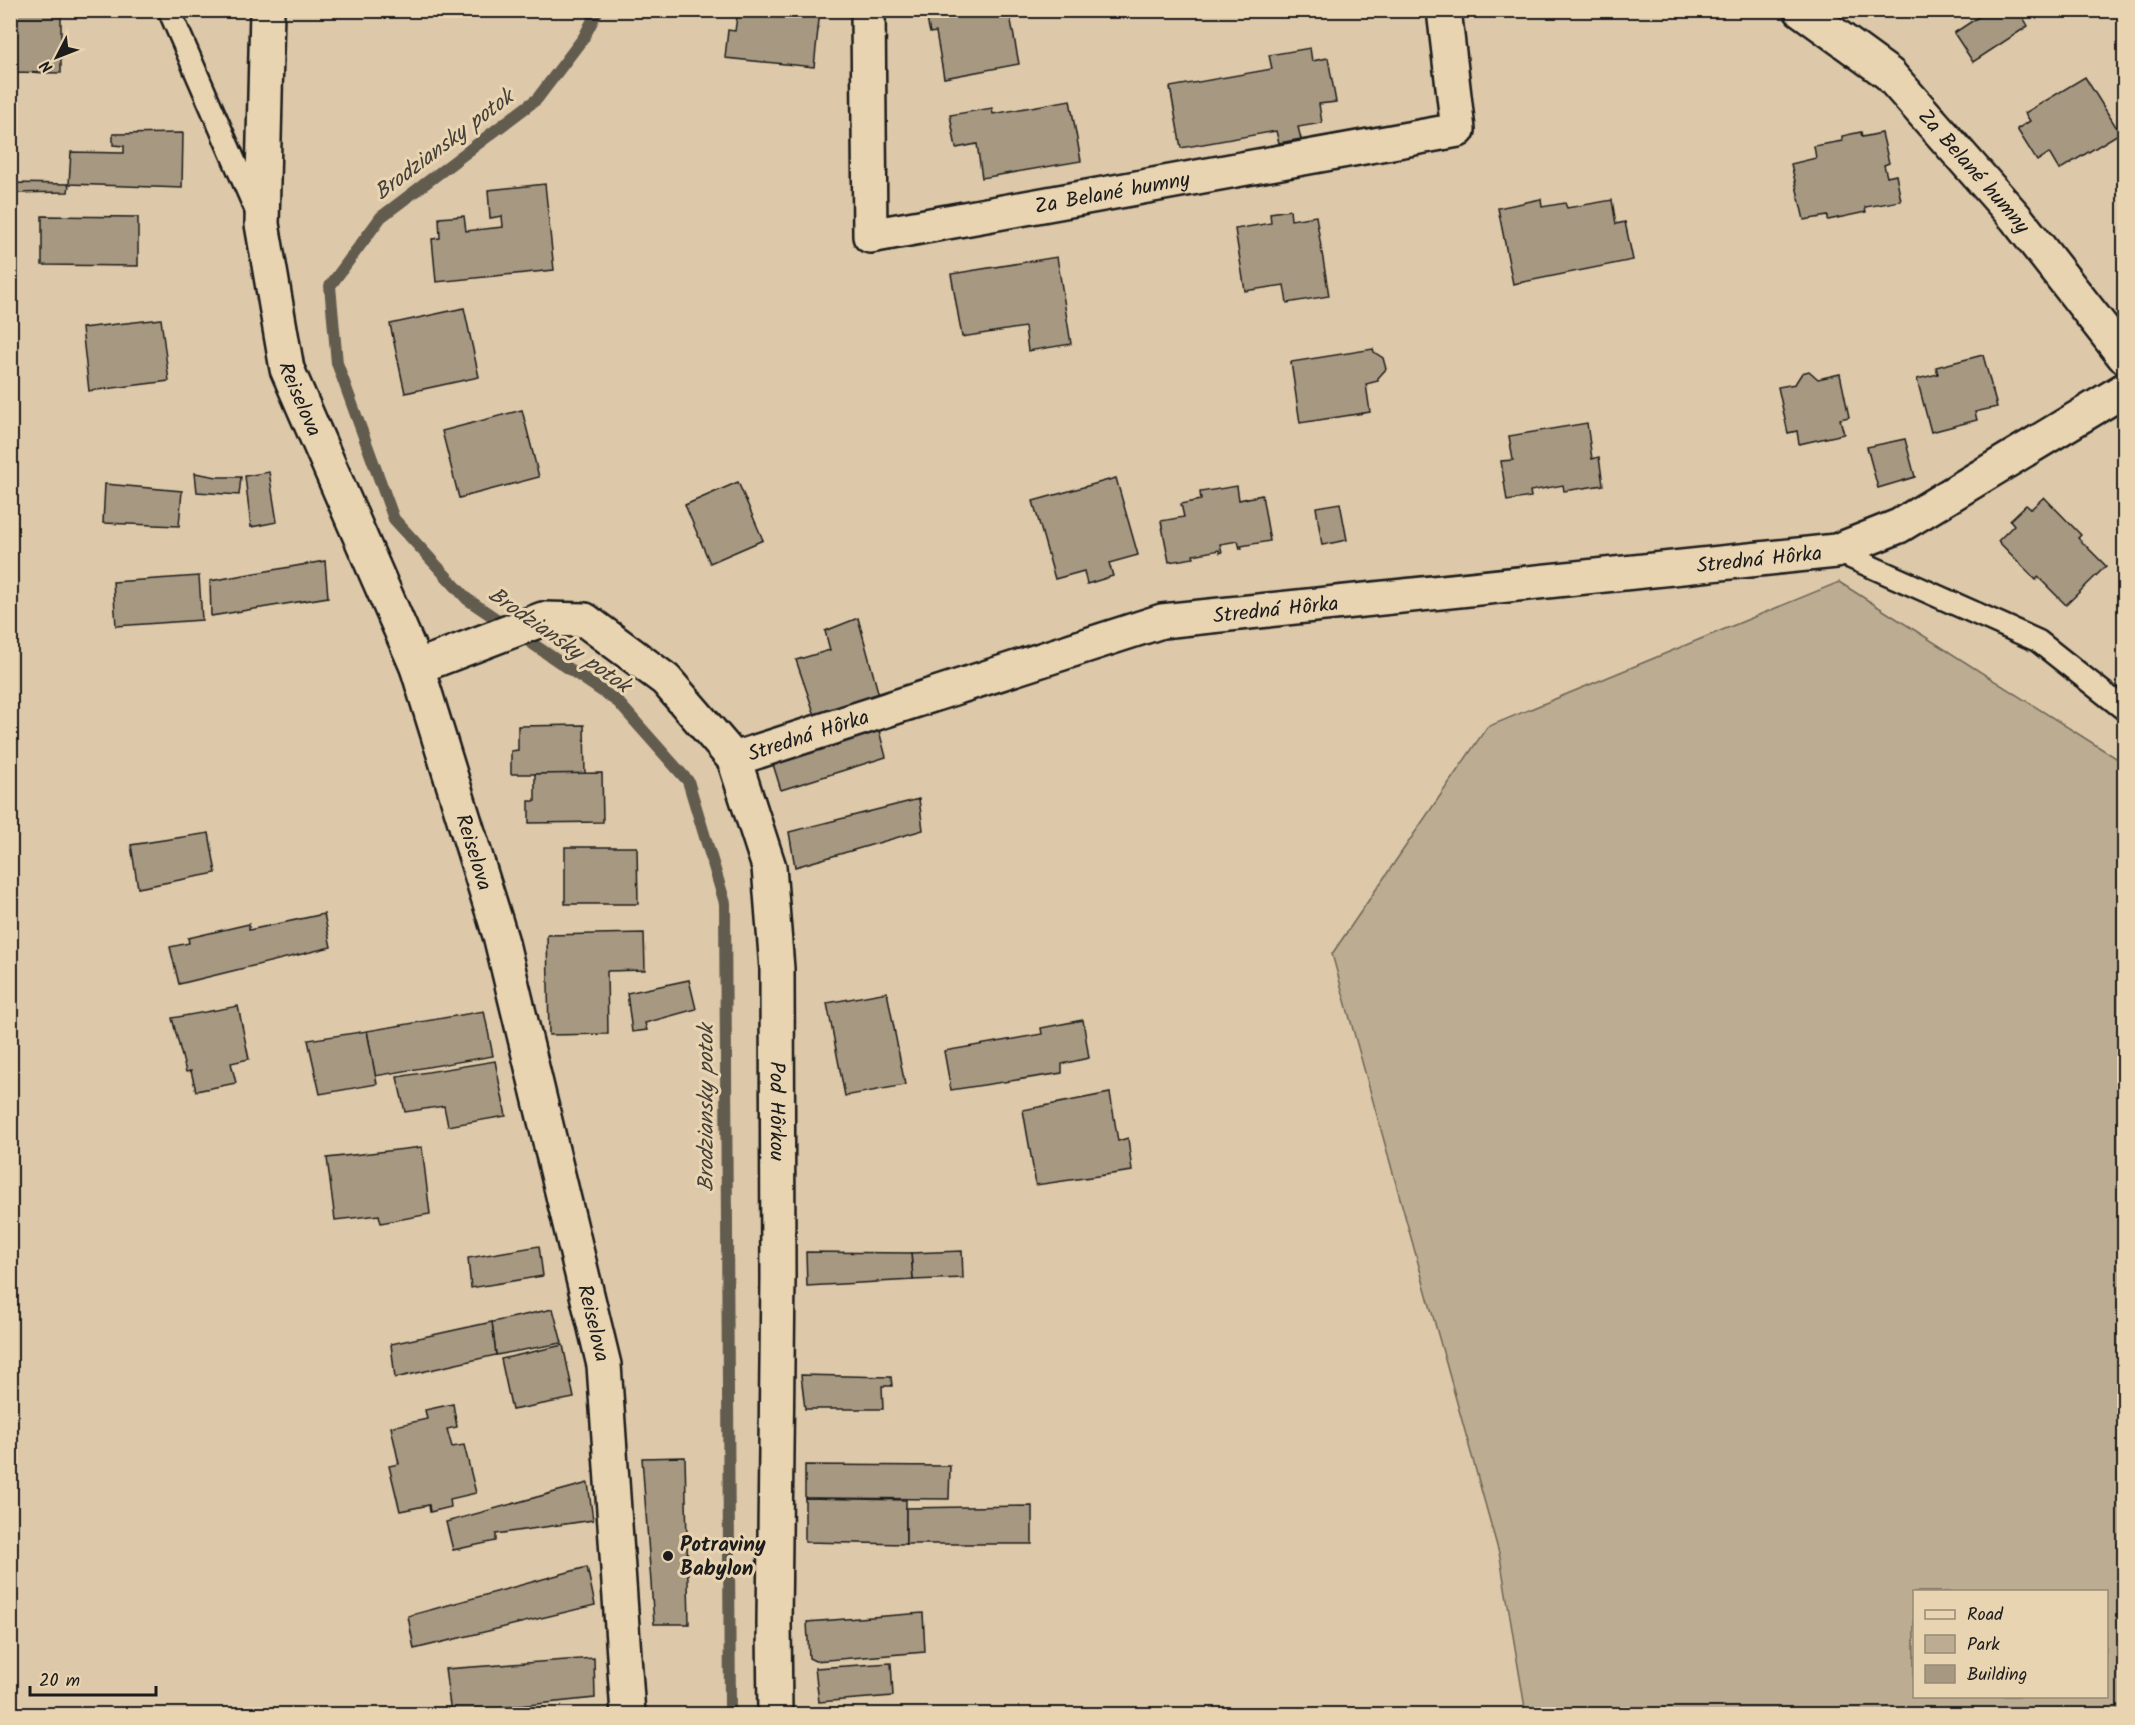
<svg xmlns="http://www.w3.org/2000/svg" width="2135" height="1725" viewBox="0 0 2135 1725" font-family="Kalam,sans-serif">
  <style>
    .green { fill: #bcac92; stroke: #6c6457; stroke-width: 1.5; fill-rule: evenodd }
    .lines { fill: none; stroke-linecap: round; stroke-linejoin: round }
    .stream { stroke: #625b4f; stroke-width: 12 }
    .building { fill: #a79881; stroke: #1c1c1c; stroke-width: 1.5 }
    .lane-casing { stroke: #1c1c1c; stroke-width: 26 }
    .street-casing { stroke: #1c1c1c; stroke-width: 38 }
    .lane { stroke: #e9d4b2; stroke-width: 21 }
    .street { stroke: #e9d4b2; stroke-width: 33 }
    .poi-dot { fill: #1c1c1c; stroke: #e9d4b2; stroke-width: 2 }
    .labels { text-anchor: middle; stroke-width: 6; stroke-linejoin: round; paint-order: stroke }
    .street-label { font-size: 21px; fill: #1c1c1c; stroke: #e9d4b2 }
    .poi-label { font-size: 21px; font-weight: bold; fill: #1c1c1c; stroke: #e9d4b2; text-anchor: start }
    .water-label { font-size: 22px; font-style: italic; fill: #45413a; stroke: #e9d4b2 }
  </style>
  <rect width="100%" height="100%" fill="#ddc9a9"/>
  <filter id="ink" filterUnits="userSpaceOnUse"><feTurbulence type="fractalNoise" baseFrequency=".0167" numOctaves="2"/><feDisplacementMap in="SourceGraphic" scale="12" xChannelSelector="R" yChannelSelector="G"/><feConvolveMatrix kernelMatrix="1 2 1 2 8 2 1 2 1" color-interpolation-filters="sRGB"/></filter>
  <g filter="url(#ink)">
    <!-- green -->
    <path class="green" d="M 1839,582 L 2124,763 L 2124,1714 L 1526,1714 L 1500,1557 L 1332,954 L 1487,727 ZM 1914,1592 L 2106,1592 L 2106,1696 L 1914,1696 Z"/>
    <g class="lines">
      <!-- stream -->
      <path class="stream" d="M 598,10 L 584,37 L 537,99 L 381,217 L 330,286 L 337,363 L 394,519 L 467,599 L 618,702 L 688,781 L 725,903 L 730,1714"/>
    </g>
    <!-- building -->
    <g class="building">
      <path d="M 10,10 L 61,10 L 61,73 L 10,72 Z"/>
      <path d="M 738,10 L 820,10 L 814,67 L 725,58 L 728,30 L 735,31 Z"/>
      <path d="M 925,10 L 1009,10 L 1019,64 L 944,78 L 936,32 L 930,33 Z"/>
      <path d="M 2019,10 L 2028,26 L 1973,62 L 1954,33 L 1989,10 Z"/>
      <path d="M 1310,48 L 1312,61 L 1328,58 L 1336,102 L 1319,104 L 1322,123 L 1298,127 L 1301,139 L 1279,143 L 1276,131 L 1181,148 L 1170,87 L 1272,69 L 1269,55 Z"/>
      <path d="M 2085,77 L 2120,133 L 2059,170 L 2049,153 L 2037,161 L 2017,129 L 2030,121 L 2025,113 Z"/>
      <path d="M 1070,100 L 1081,161 L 982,178 L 977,144 L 956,148 L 950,115 L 992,108 L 993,114 Z"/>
      <path d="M 1861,132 L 1862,137 L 1882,133 L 1889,163 L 1884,165 L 1887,177 L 1896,175 L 1901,201 L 1865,207 L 1866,212 L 1828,220 L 1828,216 L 1804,220 L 1791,164 L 1816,158 L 1814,146 L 1842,141 L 1842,136 Z"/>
      <path d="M 183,133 L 182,188 L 69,184 L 71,152 L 124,153 L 124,146 L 113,145 L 113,134 Z"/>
      <path d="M 10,183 L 69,184 L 68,192 L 10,193 Z"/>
      <path d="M 545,184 L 554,270 L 436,282 L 432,239 L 440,238 L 439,218 L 464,216 L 466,231 L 503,227 L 502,216 L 490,218 L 488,190 Z"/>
      <path d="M 1541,199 L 1542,207 L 1565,203 L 1567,208 L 1612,200 L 1616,224 L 1625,222 L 1633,260 L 1513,284 L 1498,208 Z"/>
      <path d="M 1290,210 L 1291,220 L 1316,216 L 1329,296 L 1287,303 L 1284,285 L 1245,291 L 1235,229 L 1271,223 L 1270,213 Z"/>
      <path d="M 42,216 L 138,217 L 138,266 L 42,265 Z"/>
      <path d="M 1057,257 L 1071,344 L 1028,351 L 1025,327 L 962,337 L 951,274 Z"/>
      <path d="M 464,308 L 479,377 L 405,393 L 390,324 Z"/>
      <path d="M 161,319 L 169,381 L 89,391 L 82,328 Z"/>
      <path d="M 1373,349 L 1374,352 L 1383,358 L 1386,369 L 1378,378 L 1378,381 L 1366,384 L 1370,412 L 1300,423 L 1291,362 Z"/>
      <path d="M 1983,355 L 1997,407 L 1975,412 L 1977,420 L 1931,432 L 1917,379 L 1938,374 L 1936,367 Z"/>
      <path d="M 1809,371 L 1818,379 L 1840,374 L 1849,417 L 1840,419 L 1844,434 L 1799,444 L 1797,431 L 1788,433 L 1778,387 L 1795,384 L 1802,373 Z"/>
      <path d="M 522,410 L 539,477 L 459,498 L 442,431 Z"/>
      <path d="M 1587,423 L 1592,459 L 1599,457 L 1603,485 L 1564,491 L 1563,485 L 1530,491 L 1531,497 L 1507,501 L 1501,461 L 1513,460 L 1509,436 Z"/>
      <path d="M 1905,439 L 1915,477 L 1878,488 L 1867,447 Z"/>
      <path d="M 269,472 L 277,522 L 251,527 L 245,476 Z"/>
      <path d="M 195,473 L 217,477 L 241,477 L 239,495 L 197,492 Z"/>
      <path d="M 1116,478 L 1138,555 L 1109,563 L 1113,576 L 1087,584 L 1084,571 L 1055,579 L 1033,501 Z"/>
      <path d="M 738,482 L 763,540 L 710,563 L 685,505 Z"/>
      <path d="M 105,484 L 182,491 L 179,526 L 103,523 Z"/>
      <path d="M 1237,486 L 1239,500 L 1262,495 L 1270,541 L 1241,546 L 1242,548 L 1240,549 L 1238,541 L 1220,544 L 1222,552 L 1220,553 L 1219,550 L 1193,555 L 1194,558 L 1169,562 L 1161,521 L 1184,517 L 1181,504 L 1201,500 L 1200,492 Z"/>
      <path d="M 2044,497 L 2081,535 L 2078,538 L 2106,566 L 2066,605 L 2038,577 L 2036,580 L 1998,541 L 2014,525 L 2010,520 L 2026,505 L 2031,509 Z"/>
      <path d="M 1340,503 L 1347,540 L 1322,545 L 1316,507 Z"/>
      <path d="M 325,561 L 328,597 L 211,616 L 210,581 Z"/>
      <path d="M 199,576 L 202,620 L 116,626 L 113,582 Z"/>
      <path d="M 858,618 L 881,703 L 817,721 L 796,660 L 830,650 L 825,631 Z"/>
      <path d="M 584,725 L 585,774 L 511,774 L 511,751 L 518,750 L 518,726 Z"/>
      <path d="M 878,727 L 886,757 L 781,790 L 772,761 Z"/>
      <path d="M 602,773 L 603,822 L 529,823 L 529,801 L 535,801 L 535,774 Z"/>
      <path d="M 919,799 L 923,830 L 795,867 L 789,832 Z"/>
      <path d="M 209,833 L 216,873 L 138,888 L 131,845 Z"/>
      <path d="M 565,847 L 637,847 L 638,904 L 565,904 Z"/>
      <path d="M 324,914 L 331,947 L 179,984 L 170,947 L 189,943 L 188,938 L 249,924 L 249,930 Z"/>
      <path d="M 644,933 L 645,970 L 607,971 L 608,1034 L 549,1035 L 547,935 Z"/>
      <path d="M 689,980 L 696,1009 L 645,1023 L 647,1030 L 632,1032 L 627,993 Z"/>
      <path d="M 887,992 L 905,1085 L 845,1096 L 827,1003 Z"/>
      <path d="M 238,1006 L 249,1059 L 231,1063 L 236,1083 L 196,1091 L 191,1071 L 186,1072 L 172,1018 Z"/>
      <path d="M 484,1011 L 493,1056 L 375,1076 L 367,1031 Z"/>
      <path d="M 1083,1020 L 1089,1058 L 1062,1064 L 1062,1073 L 951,1090 L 944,1051 L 1042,1034 L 1041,1028 Z"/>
      <path d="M 367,1031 L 377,1084 L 320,1094 L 308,1040 Z"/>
      <path d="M 495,1061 L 506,1116 L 448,1126 L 444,1106 L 405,1112 L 397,1077 Z"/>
      <path d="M 1110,1093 L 1118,1141 L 1128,1138 L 1132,1171 L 1036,1185 L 1023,1110 Z"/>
      <path d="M 422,1147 L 430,1214 L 381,1223 L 379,1215 L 335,1220 L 327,1158 Z"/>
      <path d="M 539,1246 L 543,1276 L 471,1288 L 468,1258 Z"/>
      <path d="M 962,1251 L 963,1278 L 913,1280 L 911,1253 Z"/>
      <path d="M 806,1252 L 911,1253 L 913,1280 L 807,1286 Z"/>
      <path d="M 553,1309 L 562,1343 L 496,1355 L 492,1322 Z"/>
      <path d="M 492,1322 L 496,1355 L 395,1378 L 391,1344 Z"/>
      <path d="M 563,1345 L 574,1398 L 512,1410 L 501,1359 Z"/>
      <path d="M 801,1375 L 891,1377 L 892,1386 L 882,1386 L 883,1409 L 805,1409 Z"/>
      <path d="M 453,1404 L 457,1427 L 447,1429 L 452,1447 L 464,1445 L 476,1493 L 450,1499 L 451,1507 L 430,1512 L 429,1505 L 400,1511 L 389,1466 L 399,1464 L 391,1427 L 427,1419 L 425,1410 Z"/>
      <path d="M 685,1457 L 689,1624 L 654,1624 L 642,1458 Z"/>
      <path d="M 805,1465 L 950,1466 L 949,1499 L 805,1498 Z"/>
      <path d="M 588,1483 L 593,1520 L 496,1534 L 496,1541 L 453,1550 L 446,1522 Z"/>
      <path d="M 805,1498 L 906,1500 L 906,1544 L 805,1542 Z"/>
      <path d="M 1032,1506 L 1032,1544 L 906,1544 L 906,1508 Z"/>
      <path d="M 587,1567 L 595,1605 L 414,1649 L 408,1616 Z"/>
      <path d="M 923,1613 L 925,1652 L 815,1661 L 809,1658 L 807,1622 Z"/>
      <path d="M 594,1658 L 595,1698 L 451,1713 L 445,1669 Z"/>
      <path d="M 891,1663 L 893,1696 L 819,1702 L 815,1668 Z"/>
    </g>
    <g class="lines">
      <!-- lane casing -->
      <g class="lane-casing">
        <g id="lane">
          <path d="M 169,10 L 258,215"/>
          <path d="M 1836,551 L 2038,641 L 2124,709"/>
        </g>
      </g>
      <!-- street casing -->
      <g class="street-casing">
        <g id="street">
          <path id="s1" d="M 267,10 L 262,224 L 287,369 L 417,667 L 501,939 L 604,1365 L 628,1714"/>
          <path id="s2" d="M 868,10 L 870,236 L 1458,130 L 1444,10"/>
          <path id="s3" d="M 1801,10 L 1889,74 L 2016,218 L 2124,356"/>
          <path id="s4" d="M 417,667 L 543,619 L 585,620 L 666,680 L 734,759 L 769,867 L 777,969 L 778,1276 L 774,1623 L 775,1714"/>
          <path id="s5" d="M 734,759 L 1162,621 L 1836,551 L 1899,526 L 2124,390"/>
        </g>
      </g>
      <!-- lane -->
      <use href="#lane" class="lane"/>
      <!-- street -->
      <use href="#street" class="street"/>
    </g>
  </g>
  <!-- markers -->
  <circle class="poi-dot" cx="668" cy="1556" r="6"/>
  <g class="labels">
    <!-- street labels -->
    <g class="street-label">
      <text dy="7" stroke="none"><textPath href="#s3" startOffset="238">Za Belané humny</textPath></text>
      <text dy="7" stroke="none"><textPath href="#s2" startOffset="472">Za Belané humny</textPath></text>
      <text dy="7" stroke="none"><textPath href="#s1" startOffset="394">Reiselova</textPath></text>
      <text dy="7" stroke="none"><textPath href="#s5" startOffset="1050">Stredná Hôrka</textPath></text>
      <text dy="7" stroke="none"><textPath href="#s5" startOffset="564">Stredná Hôrka</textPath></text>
      <text dy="7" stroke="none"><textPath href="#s5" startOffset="78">Stredná Hôrka</textPath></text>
      <text dy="7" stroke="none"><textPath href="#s1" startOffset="880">Reiselova</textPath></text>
      <text dy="7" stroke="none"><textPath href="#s4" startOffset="740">Pod Hôrkou</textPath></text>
      <text dy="7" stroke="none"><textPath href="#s1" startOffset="1366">Reiselova</textPath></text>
    </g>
    <!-- poi labels -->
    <g class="poi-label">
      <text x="680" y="1551">Potraviny<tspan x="680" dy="24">Babylon</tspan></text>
    </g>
    <!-- water labels -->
    <g class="water-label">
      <text transform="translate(443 144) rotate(-37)" y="8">Brodziansky potok</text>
      <text transform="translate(560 639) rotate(35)" y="8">Brodziansky potok</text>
      <text transform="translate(705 1108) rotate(-90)" y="8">Brodziansky potok</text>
    </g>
  </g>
  <!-- margin -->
  <rect width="2135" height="1725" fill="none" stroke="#e9d4b2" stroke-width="36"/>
  <rect x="18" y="18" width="2099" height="1689" fill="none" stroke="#1c1c1c" stroke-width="2" filter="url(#ink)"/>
  <!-- legend -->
  <rect x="1913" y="1590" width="195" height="108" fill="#e9d4b2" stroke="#978a76" stroke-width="1.5"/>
  <rect x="1925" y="1610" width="30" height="9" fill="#e9d4b2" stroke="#978a76" stroke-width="1.5"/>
  <text x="1967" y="1620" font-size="18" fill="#1c1c1c">Road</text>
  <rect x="1925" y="1635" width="30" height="18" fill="#bcac92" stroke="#978a76" stroke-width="1.5"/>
  <text x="1967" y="1650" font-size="18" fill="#1c1c1c">Park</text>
  <rect x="1925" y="1665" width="30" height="18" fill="#a79881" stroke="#978a76" stroke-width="1.5"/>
  <text x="1967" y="1680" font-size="18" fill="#1c1c1c">Building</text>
  <!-- north arrow -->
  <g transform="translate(57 57) rotate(228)" stroke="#e9d4b2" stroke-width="4.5" paint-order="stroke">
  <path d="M0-4.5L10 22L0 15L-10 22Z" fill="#1c1c1c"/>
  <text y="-9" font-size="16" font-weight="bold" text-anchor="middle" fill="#1c1c1c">N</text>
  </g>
  <!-- scale -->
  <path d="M30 1686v9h126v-9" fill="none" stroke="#1c1c1c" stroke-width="3"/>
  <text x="39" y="1686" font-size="18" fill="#1c1c1c" stroke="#e9d4b2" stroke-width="4.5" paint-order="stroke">20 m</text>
</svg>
